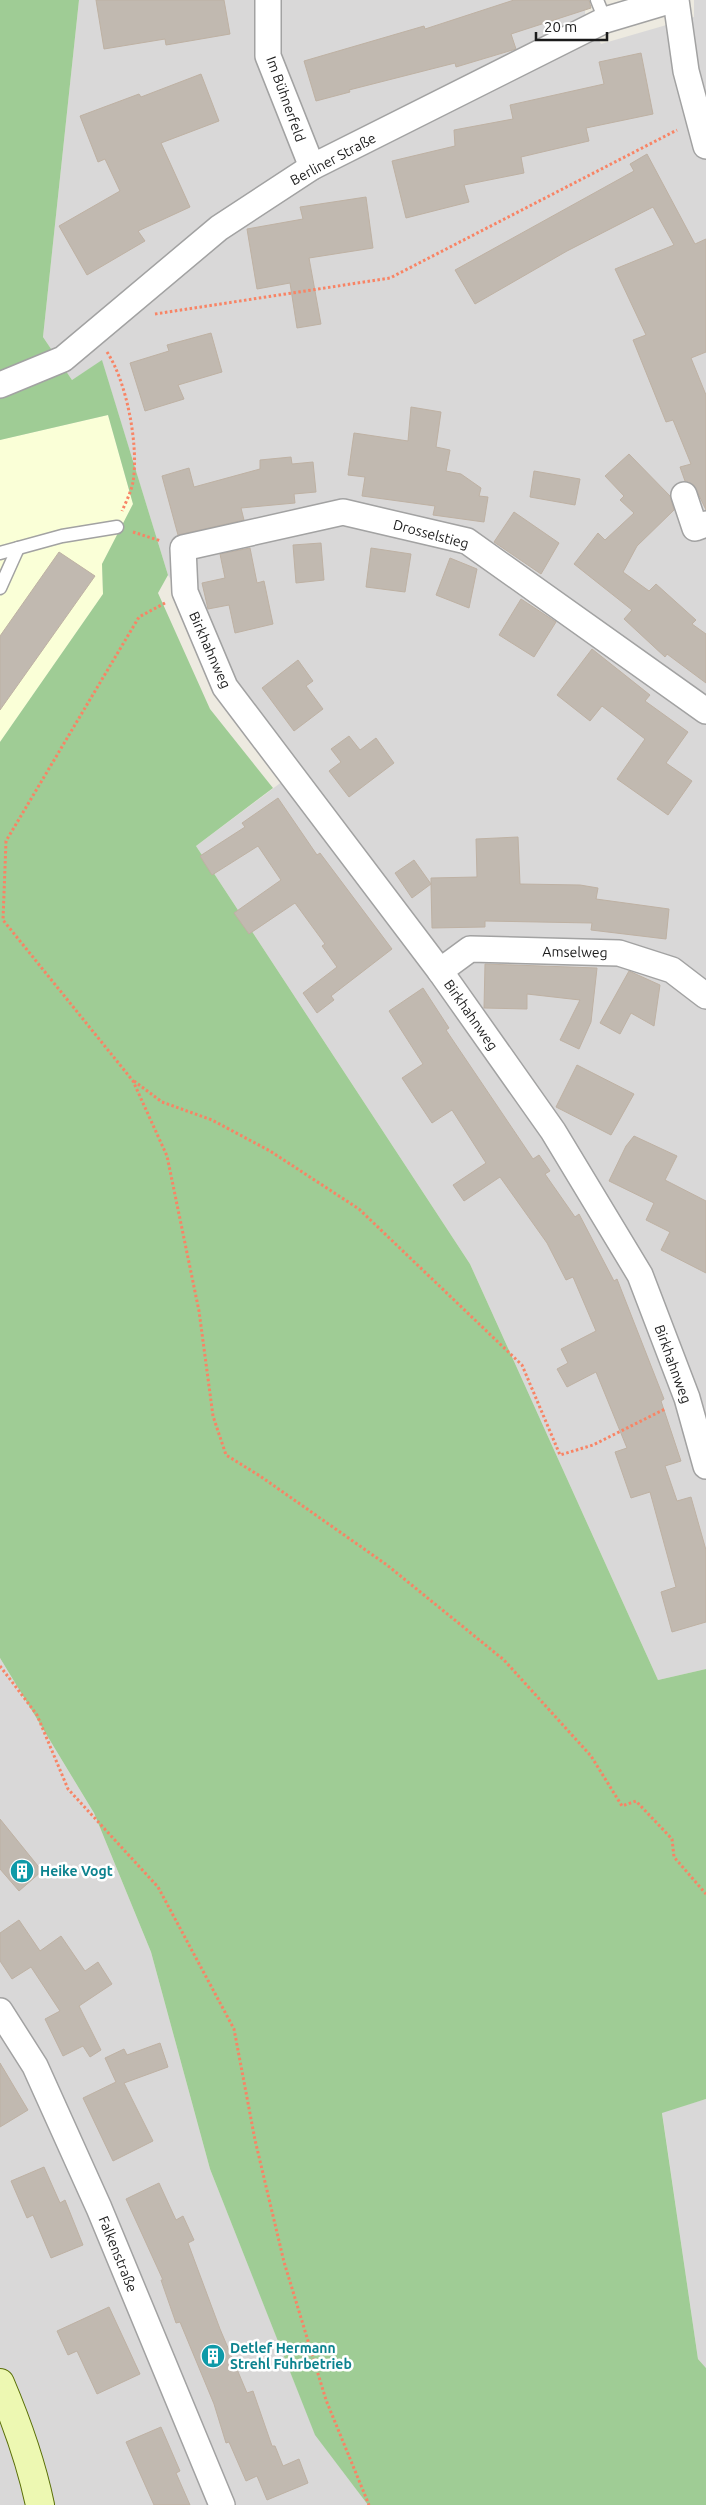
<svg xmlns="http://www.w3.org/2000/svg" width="706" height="2505" viewBox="0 0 706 2505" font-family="Ubuntu,sans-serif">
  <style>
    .residential { fill: #d9d8d8 }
    .education { fill: #faffd7 }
    .forest { fill: #9fcc95 }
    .building { fill: #c1b9b0; stroke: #beb1a3 }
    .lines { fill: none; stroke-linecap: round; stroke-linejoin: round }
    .lane-casing { stroke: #a2a2a2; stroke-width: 15 }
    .street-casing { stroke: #a2a2a2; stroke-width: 28 }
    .secondary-casing { stroke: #586e05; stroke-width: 30 }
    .path { stroke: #f88465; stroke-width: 3; stroke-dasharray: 2.5 2.5; stroke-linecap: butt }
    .lane { stroke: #fff; stroke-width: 12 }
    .street { stroke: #fff; stroke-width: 25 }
    .secondary { stroke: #edf8b2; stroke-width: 28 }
    .labels { text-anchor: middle; stroke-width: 5; stroke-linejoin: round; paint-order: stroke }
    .street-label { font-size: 14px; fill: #1b1b1b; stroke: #fff }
    .culture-label { font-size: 14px; font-weight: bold; fill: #0d838f; stroke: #fff; text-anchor: start }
  </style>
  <rect width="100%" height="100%" fill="#edeae0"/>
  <!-- residential -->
  <g class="residential">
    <path d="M 79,0 L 586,0 L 585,13 L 601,44 L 694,17 L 694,0 L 706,0 L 706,1669 L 658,1680 L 470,1264 L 196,846 L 299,769 L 231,673 L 168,575 L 102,361 L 72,380 L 43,337 Z"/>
    <path d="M 0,1658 L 94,1813 L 151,1952 L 210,2169 L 315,2434 L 368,2505 L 0,2505 Z"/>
    <path d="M 706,2099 L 706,2368 L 698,2359 L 662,2112 Z"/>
  </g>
  <!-- education -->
  <path class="education" d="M 108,415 L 133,504 L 102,564 L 103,594 L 0,742 L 0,440 Z"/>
  <!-- forest -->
  <path class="forest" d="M 0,0 L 79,0 L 43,337 L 72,380 L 102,360 L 168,575 L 158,593 L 210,709 L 273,788 L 196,846 L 470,1264 L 658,1680 L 706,1669 L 706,2099 L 662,2113 L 698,2359 L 706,2368 L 706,2505 L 368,2505 L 315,2435 L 210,2169 L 151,1952 L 94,1813 L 0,1658 L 0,742 L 103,594 L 102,564 L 133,504 L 108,415 L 0,440 Z"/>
  <!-- building -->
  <g class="building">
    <path d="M 96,0 L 224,0 L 230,34 L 166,45 L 165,39 L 104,49 Z"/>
    <path d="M 514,0 L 589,0 L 591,8 L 511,34 L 516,49 L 456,67 L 455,63 L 349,90 L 350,92 L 316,101 L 304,61 L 424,26 L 425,29 Z"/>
    <path d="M 641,53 L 653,114 L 586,128 L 589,141 L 521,157 L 524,173 L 464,185 L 469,202 L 406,218 L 392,161 L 455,146 L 454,130 L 513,119 L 510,105 L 604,84 L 599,62 Z"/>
    <path d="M 201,74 L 219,121 L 161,143 L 190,207 L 138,231 L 145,241 L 87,275 L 59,226 L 120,191 L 105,159 L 98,162 L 80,116 L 139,94 L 141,97 Z"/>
    <path d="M 647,154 L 695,244 L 706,239 L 706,352 L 691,358 L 706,395 L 706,510 L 694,485 L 685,481 L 680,467 L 691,464 L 673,420 L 666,422 L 633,340 L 646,335 L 615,269 L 674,245 L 653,207 L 567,251 L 475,304 L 455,270 L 634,171 L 630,164 Z"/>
    <path d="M 366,197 L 373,248 L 309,258 L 321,324 L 297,328 L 290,283 L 257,289 L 247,229 L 303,219 L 300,207 Z"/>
    <path d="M 211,333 L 222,372 L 178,385 L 184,399 L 145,411 L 130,363 L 169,351 L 167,345 Z"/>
    <path d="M 411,407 L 441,412 L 436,447 L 450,450 L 446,471 L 461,474 L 481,488 L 479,496 L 488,497 L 484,522 L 433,515 L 435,506 L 362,496 L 365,477 L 348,475 L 354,433 L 408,441 Z"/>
    <path d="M 629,454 L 670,496 L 674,510 L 637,546 L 623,572 L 649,591 L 656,584 L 696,620 L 692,624 L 706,634 L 706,683 L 667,654 L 665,657 L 624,619 L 632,610 L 574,564 L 598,533 L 605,540 L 634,513 L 620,500 L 624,496 L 605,476 Z"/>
    <path d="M 291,457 L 292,464 L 313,462 L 316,492 L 294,494 L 295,503 L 241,508 L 244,520 L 178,535 L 162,476 L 189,468 L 194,487 L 260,469 L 260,460 Z"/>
    <path d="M 534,471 L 580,479 L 575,505 L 530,497 Z"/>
    <path d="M 514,512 L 559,543 L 541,574 L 494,542 Z"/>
    <path d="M 321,543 L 324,580 L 296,583 L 293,545 Z"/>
    <path d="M 250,548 L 257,583 L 264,581 L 273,624 L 235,633 L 229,605 L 208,609 L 202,583 L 225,578 L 220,554 Z"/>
    <path d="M 371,548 L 411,554 L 405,592 L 366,587 Z"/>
    <path d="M 59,552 L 95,576 L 0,710 L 0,636 Z"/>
    <path d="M 450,558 L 477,569 L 469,608 L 436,595 Z"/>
    <path d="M 521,599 L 556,622 L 534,657 L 499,635 Z"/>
    <path d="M 592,649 L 650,695 L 645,701 L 688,732 L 666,763 L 692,781 L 668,815 L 617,779 L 645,739 L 602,706 L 590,721 L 557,695 Z"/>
    <path d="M 298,660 L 313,681 L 306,686 L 323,709 L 294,731 L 262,688 Z"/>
    <path d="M 349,736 L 360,750 L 376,738 L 394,763 L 349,797 L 329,771 L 341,762 L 331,749 Z"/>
    <path d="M 278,798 L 317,855 L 320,853 L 392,949 L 331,996 L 334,1000 L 317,1013 L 303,993 L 337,967 L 322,946 L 325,944 L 295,903 L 249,934 L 234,913 L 281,880 L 258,846 L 212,875 L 200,856 L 245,827 L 242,823 Z"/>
    <path d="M 518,837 L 520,884 L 580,885 L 598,888 L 596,899 L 669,909 L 666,939 L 591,930 L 592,923 L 485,921 L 485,927 L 432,928 L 431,884 L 412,898 L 395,873 L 414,860 L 431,884 L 431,878 L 477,877 L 476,839 Z"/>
    <path d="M 485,964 L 597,968 L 591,1022 L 579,1049 L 560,1040 L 580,1000 L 527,994 L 527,1009 L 484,1008 Z"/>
    <path d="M 629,971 L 660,985 L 654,1026 L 631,1013 L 620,1034 L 600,1023 Z"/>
    <path d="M 423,988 L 449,1028 L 446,1030 L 533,1159 L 539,1155 L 550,1171 L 545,1174 L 575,1217 L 579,1214 L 614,1281 L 617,1279 L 664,1399 L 661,1401 L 681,1461 L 665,1466 L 677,1501 L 691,1497 L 706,1550 L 706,1622 L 672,1632 L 661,1592 L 676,1587 L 650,1492 L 631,1498 L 615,1452 L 627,1448 L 596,1372 L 567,1387 L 557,1369 L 568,1363 L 561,1349 L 596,1331 L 573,1277 L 566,1280 L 547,1243 L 500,1177 L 464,1201 L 453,1185 L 486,1163 L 452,1110 L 432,1123 L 402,1078 L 423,1064 L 389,1011 Z"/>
    <path d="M 577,1065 L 634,1094 L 611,1135 L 556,1107 Z"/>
    <path d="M 634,1136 L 677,1156 L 665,1180 L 706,1201 L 706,1273 L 661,1250 L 670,1232 L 646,1220 L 654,1203 L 609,1181 L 626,1146 Z"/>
    <path d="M 0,1819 L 42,1871 L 19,1891 L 0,1869 Z"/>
    <path d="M 19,1920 L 40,1951 L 61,1936 L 85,1971 L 98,1962 L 112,1984 L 79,2006 L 101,2050 L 90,2057 L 83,2046 L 63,2056 L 45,2019 L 60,2011 L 31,1967 L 12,1979 L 0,1961 L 0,1933 Z"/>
    <path d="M 160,2043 L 168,2067 L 124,2083 L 153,2141 L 113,2161 L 83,2098 L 116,2082 L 105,2058 L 124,2049 L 127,2055 Z"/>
    <path d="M 0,2063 L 28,2110 L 0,2127 Z"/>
    <path d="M 44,2167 L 60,2203 L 65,2200 L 83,2245 L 51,2258 L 33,2215 L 27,2218 L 11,2181 Z"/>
    <path d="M 159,2183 L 176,2220 L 183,2216 L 194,2240 L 188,2243 L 220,2329 L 247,2393 L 253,2391 L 272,2446 L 275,2446 L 283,2466 L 299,2459 L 308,2483 L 267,2500 L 257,2476 L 246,2481 L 229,2442 L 226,2443 L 214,2404 L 180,2322 L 176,2323 L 161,2280 L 163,2280 L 126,2199 Z"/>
    <path d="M 109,2307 L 140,2374 L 97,2394 L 77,2351 L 68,2355 L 57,2331 Z"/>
    <path d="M 161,2427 L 180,2471 L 176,2473 L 190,2505 L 154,2505 L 126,2442 Z"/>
  </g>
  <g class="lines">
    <!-- lane casing -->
    <g class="lane-casing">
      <g id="lane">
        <path d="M 597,0 L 605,20"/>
        <path d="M 0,553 L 62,536 L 117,527"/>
        <path d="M 0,588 L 18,548"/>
      </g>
    </g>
    <!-- street casing -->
    <g class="street-casing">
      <g id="street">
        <path d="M 268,0 L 268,56 L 312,167"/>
        <path d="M 676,0 L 686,71 L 706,146"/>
        <path d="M 0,385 L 63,359 L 219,228 L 312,167 L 605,20 L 672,0"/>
        <path d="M 684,495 L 695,528 L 706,524"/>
        <path d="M 706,711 L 467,541 L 343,512 L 183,548 L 185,592 L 225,687 L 440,971 L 553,1131 L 640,1275 L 687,1398 L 706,1466"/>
        <path d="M 440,971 L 470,949 L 619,953 L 672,970 L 706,996"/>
        <path d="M 0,2011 L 35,2066 L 99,2208 L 222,2505"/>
      </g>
    </g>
    <!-- secondary casing -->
    <g class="secondary-casing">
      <path id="secondary" d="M 0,2383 C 17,2423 31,2462 40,2505"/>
    </g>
    <!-- path -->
    <g class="path">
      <path d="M 155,314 L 390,278 L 677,130"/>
      <path d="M 107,352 C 127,382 139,447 133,482 C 131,492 126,502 122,511"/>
      <path d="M 133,532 L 161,541"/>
      <path d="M 165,603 L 139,617 L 6,841 L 3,920 L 133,1081 L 167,1156 L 199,1311 L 213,1416 L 226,1455 L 260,1476 L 387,1565 L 504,1660 L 591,1756 L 622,1806 L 636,1801 L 672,1839 L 674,1857 L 706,1894"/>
      <path d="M 134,1081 L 162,1102 L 212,1120 L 270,1151 L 359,1209 L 522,1365 L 560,1455 L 593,1445 L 665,1409"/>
      <path d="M 0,1666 L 37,1715 L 68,1789 L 158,1887 L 234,2029 L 255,2140 L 284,2262 L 326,2400 L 369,2505"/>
    </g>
    <!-- lane -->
    <use href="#lane" class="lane"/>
    <!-- street -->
    <use href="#street" class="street"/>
    <!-- secondary -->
    <use href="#secondary" class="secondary"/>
  </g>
  <!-- icons -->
  <defs>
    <g id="building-disc" transform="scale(1.25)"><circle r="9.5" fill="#0f9aa8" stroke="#fff"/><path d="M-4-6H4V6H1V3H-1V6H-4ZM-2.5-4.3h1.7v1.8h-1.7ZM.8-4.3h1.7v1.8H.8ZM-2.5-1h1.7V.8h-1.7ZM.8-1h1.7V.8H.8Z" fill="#fff"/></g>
  </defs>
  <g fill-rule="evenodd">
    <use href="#building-disc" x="22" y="1871"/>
    <use href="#building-disc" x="213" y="2356"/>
  </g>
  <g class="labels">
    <!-- street labels -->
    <g class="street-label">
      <text transform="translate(286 99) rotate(70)" y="5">Im Bühnerfeld</text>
      <text transform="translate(333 159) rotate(-28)" y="5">Berliner Straße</text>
      <text transform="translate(431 534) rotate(15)" y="5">Drosselstieg</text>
      <text transform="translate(210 650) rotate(66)" y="5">Birkhahnweg</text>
      <text transform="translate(575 952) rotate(1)" y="5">Amselweg</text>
      <text transform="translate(471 1015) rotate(55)" y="5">Birkhahnweg</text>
      <text transform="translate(673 1364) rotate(70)" y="5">Birkhahnweg</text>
      <text transform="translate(118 2254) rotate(68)" y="5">Falkenstraße</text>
    </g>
    <!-- culture labels -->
    <g class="culture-label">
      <text x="40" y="1876">Heike Vogt</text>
      <text x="230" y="2353">Detlef Hermann<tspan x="230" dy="16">Strehl Fuhrbetrieb</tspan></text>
    </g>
  </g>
  <!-- scale -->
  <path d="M536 32v8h71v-8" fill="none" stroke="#1b1b1b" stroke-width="2.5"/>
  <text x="544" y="32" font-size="15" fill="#1b1b1b" stroke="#ffffff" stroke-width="4" paint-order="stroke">20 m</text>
</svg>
